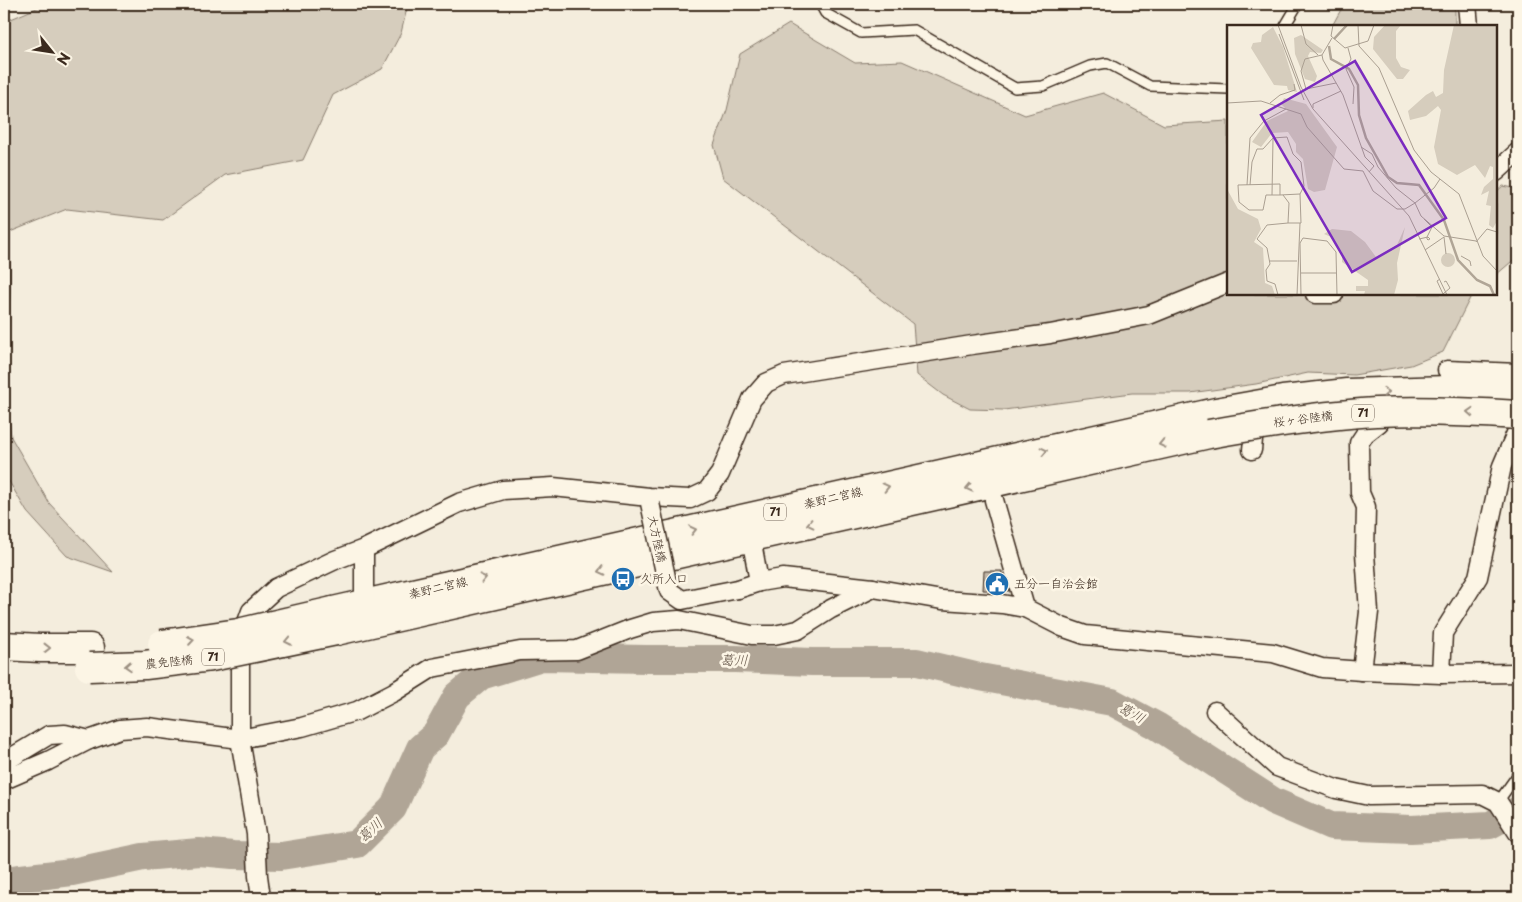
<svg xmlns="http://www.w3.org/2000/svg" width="1522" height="902" viewBox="0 0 1522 902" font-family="'Playpen Sans','Klee One',sans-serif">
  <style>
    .green { fill: #d6cdbd; stroke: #887c6e }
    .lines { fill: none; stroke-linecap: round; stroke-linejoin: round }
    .river { stroke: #b0a596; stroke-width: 28 }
    .building { fill: #c3b9aa; stroke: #3b2a1e }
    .lane-casing { stroke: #3b2a1e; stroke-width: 12 }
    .street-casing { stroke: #3b2a1e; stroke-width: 21 }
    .primary-casing { stroke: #3b2a1e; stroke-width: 31 }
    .lane { stroke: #fcf5e5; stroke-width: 9 }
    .street { stroke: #fcf5e5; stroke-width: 18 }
    .primary { stroke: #fcf5e5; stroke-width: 28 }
    .street-bridge-casing { stroke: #3b2a1e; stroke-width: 21; stroke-linecap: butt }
    .primary-bridge-casing { stroke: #3b2a1e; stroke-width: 31; stroke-linecap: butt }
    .street-bridge { stroke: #fcf5e5; stroke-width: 18 }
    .primary-bridge { stroke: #fcf5e5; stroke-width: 28 }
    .oneway { stroke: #9c9082 }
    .labels { text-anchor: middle; stroke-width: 5; stroke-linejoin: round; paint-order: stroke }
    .shield { fill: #fcf5e5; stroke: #75675a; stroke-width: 1 }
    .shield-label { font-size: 11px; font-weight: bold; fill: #3b2a1e }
    .street-label { font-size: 12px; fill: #3b2a1e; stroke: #fcf5e5 }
    .poi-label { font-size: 12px; fill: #3b2a1e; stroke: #fcf5e5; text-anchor: start }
    .water-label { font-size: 14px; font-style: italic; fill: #645548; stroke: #fcf5e5 }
    .inset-river { fill: none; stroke: #b0a596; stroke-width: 2.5 }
    .inset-road { fill: none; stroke: #aa9f91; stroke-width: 1 }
    .view { fill: #7b2cbf; fill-opacity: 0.15; stroke: #7b2cbf; stroke-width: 2.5 }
    .inset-edge { fill: none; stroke: #3b2a1e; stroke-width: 2.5 }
  </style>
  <rect width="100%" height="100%" fill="#f4eddd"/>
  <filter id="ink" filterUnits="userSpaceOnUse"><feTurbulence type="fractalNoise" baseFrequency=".02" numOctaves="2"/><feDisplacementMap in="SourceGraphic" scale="10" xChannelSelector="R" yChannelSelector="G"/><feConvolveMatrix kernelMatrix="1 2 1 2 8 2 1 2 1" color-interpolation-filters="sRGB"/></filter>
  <g filter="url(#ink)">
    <!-- green -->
    <g class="green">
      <path d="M 46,4 L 408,4 L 401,33 L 382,69 L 333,95 L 303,160 L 225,175 L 163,220 L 67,209 L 10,232 L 10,290 L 6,390 L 11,437 L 49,503 L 113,572 L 67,556 L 27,512 L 4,473 L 4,22 Z"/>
      <path d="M 1344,4 L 1453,4 L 1455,11 L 1455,26 L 1332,26 Z"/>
      <path d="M 789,24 L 855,63 L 902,61 L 1025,115 L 1103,93 L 1164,125 L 1228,121 L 1228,294 L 1474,294 L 1471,296 L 1443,352 L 1411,365 L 1354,375 L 1308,373 L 1256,384 L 1190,393 L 1132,393 L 1004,410 L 970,409 L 943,395 L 917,375 L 913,324 L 723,178 L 714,145 L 727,110 L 740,54 Z"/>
      <path d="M 1503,186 L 1514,188 L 1518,193 L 1518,256 L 1496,275 L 1496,192 Z"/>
    </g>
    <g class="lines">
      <!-- river -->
      <path class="river" d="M 4,880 L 72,872 L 143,857 L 199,852 L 233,855 L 281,856 L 357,844 L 393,808 L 420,748 L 436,734 L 457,696 L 481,676 L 542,657 L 646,659 L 735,659 L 812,662 L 917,662 L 980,677 L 1112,702 L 1157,726 L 1273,801 L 1331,826 L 1411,829 L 1490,825 L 1518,810"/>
    </g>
    <!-- building -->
    <path class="building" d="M 984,571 L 1002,571 L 1002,577 L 1005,577 L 1009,591 L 983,590 Z"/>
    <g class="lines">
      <!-- lane casing -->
      <g class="lane-casing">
        <g id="lane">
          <path d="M 820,4 L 825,13 L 861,33 L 914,30 L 1015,88 L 1043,86 L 1090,66 L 1107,63 L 1150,86 L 1228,89"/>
          <path d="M 1285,26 L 1298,4"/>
          <path d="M 1498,802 L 1518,774"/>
        </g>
      </g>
      <!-- street casing -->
      <g class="street-casing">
        <g id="street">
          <path d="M 1467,4 L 1469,26"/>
          <path d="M 1496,172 L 1518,152"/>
          <path d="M 1315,294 L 1334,294"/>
          <path d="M 1447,370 L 1518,373"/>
          <path d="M 1252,450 L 1255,418"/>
          <path d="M 994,500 L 1025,608"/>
          <path d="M 751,537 L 759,582"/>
          <path d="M 738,589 L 759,582 L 783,578 L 873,588 L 942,600 L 1002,604 L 1025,608 L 1062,627 L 1085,635 L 1273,653 L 1322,668 L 1362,671 L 1441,674 L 1518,673"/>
          <path d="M 364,613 L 364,549"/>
          <path d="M 1362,671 L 1369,612 L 1365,553 L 1366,507 L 1360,493 L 1359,443 L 1365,434 L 1379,423 L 1379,417 L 1368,411"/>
          <path d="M 1441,674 L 1443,633 L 1478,577 L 1502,466 L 1517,431"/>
          <path d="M 1215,711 L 1277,767 L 1336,789 L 1369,796 L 1482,794 L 1498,802 L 1518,833"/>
          <path d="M 4,762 L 49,735 L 65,734 L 89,740"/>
          <path d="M 4,780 L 48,761 L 89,740 L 120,729 L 147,727 L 240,739 L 302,727 L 357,711 L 394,692 L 432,668 L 520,651 L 577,650 L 630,629 L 653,622 L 679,620 L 752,635 L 774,635 L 798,630 L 831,609 L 873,588"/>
          <path d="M 261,898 L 258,876 L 256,834 L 240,739 L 240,641 L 251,611 L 276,588 L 335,560 L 364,549 L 459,503 L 503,490 L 553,487 L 649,497 L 690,499 L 707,491 L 720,474 L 752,399 L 766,383 L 784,375 L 972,345 L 1050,334 L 1149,315 L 1228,283"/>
        </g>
      </g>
      <!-- primary casing -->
      <g class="primary-casing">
        <g id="primary">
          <path d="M 333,611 L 1216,412 L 1283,400 L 1347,393 L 1449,390 L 1518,395"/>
          <path d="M 336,631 L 1209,434"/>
          <path d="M 4,646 L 40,648 L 90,648"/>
        </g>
      </g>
      <!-- lane -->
      <use href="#lane" class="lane"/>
      <!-- street -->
      <use href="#street" class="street"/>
      <!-- primary -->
      <use href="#primary" class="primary"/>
      <!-- street-bridge casing -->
      <g class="street-bridge-casing">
        <path id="street-bridge" d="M 650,503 L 669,591 L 682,600 L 738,589"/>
      </g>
      <!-- primary-bridge casing -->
      <g class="primary-bridge-casing">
        <g id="primary-bridge">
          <path d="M 1209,434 C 1265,424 1320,415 1376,412 C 1424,410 1471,412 1518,415"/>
          <path d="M 162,644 L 238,633 L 333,611"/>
          <path d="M 89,667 L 145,665 L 211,657 L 336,631"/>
        </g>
      </g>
      <!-- street-bridge -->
      <use href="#street-bridge" class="street-bridge"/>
      <!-- primary-bridge -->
      <use href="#primary-bridge" class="primary-bridge"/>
    </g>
    <!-- one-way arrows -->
    <defs><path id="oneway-chevron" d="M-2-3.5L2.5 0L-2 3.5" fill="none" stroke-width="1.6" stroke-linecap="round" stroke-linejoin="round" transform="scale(1.25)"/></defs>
    <g class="oneway">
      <use href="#oneway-chevron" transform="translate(1386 392) rotate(-2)"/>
      <use href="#oneway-chevron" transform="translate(1470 412) rotate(-177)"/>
      <use href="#oneway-chevron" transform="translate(1162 444) rotate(167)"/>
      <use href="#oneway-chevron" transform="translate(1044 451) rotate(-13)"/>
      <use href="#oneway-chevron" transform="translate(886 487) rotate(-13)"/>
      <use href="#oneway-chevron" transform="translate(969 488) rotate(167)"/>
      <use href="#oneway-chevron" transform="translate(810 524) rotate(167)"/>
      <use href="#oneway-chevron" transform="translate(693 530) rotate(-13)"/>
      <use href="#oneway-chevron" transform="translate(601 571) rotate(167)"/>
      <use href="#oneway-chevron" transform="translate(483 578) rotate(-13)"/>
      <use href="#oneway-chevron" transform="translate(191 640) rotate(-8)"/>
      <use href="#oneway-chevron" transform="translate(288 641) rotate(168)"/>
      <use href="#oneway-chevron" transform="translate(47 648)"/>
      <use href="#oneway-chevron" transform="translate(128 666) rotate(177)"/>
    </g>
  </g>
  <!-- icons -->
  <defs>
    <g id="bus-disc" transform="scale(1.25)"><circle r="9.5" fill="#1f6fb2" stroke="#fcf5e5"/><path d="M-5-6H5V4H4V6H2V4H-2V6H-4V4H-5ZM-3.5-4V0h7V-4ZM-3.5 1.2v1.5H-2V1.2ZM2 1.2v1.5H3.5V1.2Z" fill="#fff"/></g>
    <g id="civic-disc" transform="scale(1.25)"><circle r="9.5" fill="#1f6fb2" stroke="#fcf5e5"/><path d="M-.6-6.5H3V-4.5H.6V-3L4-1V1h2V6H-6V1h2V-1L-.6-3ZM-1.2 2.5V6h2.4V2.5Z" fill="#fff"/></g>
  </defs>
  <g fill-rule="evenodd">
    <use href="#bus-disc" x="623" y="579"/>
    <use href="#civic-disc" x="997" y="584"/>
  </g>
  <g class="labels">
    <!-- shield labels -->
    <g class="shield">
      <rect x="1352" y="404.5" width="22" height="17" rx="4"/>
      <rect x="764" y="503.5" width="22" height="17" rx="4"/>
      <rect x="202" y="648.5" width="22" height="17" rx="4"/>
    </g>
    <g class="shield-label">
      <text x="1363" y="417">71</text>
      <text x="775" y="516">71</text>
      <text x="213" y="661">71</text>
    </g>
    <!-- street labels -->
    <g class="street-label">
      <text transform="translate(1303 419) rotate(-7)" y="4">桜ヶ谷陸橋</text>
      <text transform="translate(833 498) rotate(-13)" y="4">秦野二宮線</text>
      <text transform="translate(657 539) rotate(78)" y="4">大方陸橋</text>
      <text transform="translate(438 588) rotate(-13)" y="4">秦野二宮線</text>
      <text transform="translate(169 662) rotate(-6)" y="4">農免陸橋</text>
    </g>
    <!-- poi labels -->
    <g class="poi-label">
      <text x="640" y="583">久所入口</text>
      <text x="1014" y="588">五分一自治会館</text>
    </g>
    <!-- water labels -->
    <g class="water-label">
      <text transform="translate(734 660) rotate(1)" y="5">葛川</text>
      <text transform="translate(1132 713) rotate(29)" y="5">葛川</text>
      <text transform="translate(370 830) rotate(-43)" y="5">葛川</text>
    </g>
  </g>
  <!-- overview -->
  <g transform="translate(1227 25)">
    <rect width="270" height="270" fill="#f4eddd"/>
    <path d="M 158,0 L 174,0 L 169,6 L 169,33 L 174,42 L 183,45 L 176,54 L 170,54 L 146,24 L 147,12 ZM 227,0 L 270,0 L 270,196 L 266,203 L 262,200 L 264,181 L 259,180 L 262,166 L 254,170 L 257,162 L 266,154 L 266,142 L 263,141 L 258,153 L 248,140 L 230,150 L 211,139 L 207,122 L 214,85 L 211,81 L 199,91 L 183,95 L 181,86 L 199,70 L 206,66 L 209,72 L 216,68 L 217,45 ZM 46,2 L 56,22 L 70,67 L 61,65 L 60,61 L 47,60 L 24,23 L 26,18 L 34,17 L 35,10 ZM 74,10 L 96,25 L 94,28 L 83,27 L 81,31 L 90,51 L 88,57 L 78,54 L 68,29 L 67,13 ZM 57,73 L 79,79 L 110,122 L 98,165 L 87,167 L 81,164 L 76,134 L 69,127 L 69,119 L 61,107 L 45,108 L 34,122 L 25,117 L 40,96 L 61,86 L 54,79 ZM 0,164 L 11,184 L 31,194 L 34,204 L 27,217 L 36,223 L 38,258 L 45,261 L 48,270 L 0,270 ZM 178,202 L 170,238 L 171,255 L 167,270 L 137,270 L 138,266 L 129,266 L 129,261 L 141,261 L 141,255 L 115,237 L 115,227 L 104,212 L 97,209 L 105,204 L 124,206 L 138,217 L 149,232 L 170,220 ZM214 235a7 7 0 1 1 14 0a7 7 0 1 1-14 0Z" fill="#d6cdbd"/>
    <path class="inset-river" d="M 107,14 L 120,0M 102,21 L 104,34 L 122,44 L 131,60 L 132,90 L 139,113 L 161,152 L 170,158 L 192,160 L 217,195 L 231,235 L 250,255 L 263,261 L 267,270"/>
    <path class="inset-road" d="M 51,0 L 74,62 L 86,84 L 182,191 L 220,270M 74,0 L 79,19 L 91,30M 106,0 L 104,11 L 118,23 L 141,16 L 147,0M 131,0 L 132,21 L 152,43 L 187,125 L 204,147 L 232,169 L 256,231 L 270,246M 52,9 L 77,75M 105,13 L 95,30 L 96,35 L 116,70 L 138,132 L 147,141 L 142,147M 119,44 L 127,62 L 126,79M 119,44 L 124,34 L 121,23M 79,64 L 74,46 L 78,34 L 95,30M 79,64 L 109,58M 0,78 L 34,76 L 74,89 L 80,102 L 117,144 L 136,146 L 146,166 L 170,184 L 178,184 L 188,178 L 207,163 L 213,154M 43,78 L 53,70 L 68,65 L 67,59M 86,83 L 86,79 L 114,66M 134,122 L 145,129 L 151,142 L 169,163 L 188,178 L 194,191 L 217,211 L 249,216M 53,159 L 53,170 L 39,170 L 36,185 L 22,185 L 12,177 L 11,160 ZM 20,160 L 23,113 L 37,96 L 59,84M 23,160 L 25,137 L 30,124 L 36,124 L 46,113 L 60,112 L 66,129 L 74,137 L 77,161 L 73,169 L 53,170M 45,170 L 46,114M 56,170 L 62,178 L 61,198 L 74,198 L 73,169M 217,212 L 219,229M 192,214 L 201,212 L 203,214 L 201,215 L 200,214 L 200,212 L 205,202 L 197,194M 249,217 L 260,204 L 270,207M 198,225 L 217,212M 234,231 L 243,236 L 244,241M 42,236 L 70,236M 74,248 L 109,248M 213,254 L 210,256 L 216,269 L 223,263 L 219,256 L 217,257M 51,270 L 48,259 L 40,256 L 39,245 L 43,239 L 40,223 L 30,214 L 40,200 L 61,198M 70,270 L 73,198M 74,270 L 73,218 L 76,213 L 100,216 L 109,227 L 110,270"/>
    <path class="view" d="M 128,36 L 219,193 L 125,247 L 34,90 Z"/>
    <rect width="270" height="270" class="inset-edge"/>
  </g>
  <!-- margin -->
  <rect width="1522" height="902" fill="none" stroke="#fcf5e5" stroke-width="20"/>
  <rect x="10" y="10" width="1502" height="882" fill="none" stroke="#3b2a1e" stroke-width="2" filter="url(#ink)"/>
  <!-- north arrow -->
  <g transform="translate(52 52) rotate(120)" stroke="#fcf5e5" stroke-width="4" paint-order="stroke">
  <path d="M0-4L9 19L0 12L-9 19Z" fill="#3b2a1e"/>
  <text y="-8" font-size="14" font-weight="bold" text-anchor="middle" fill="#3b2a1e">N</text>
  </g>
</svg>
